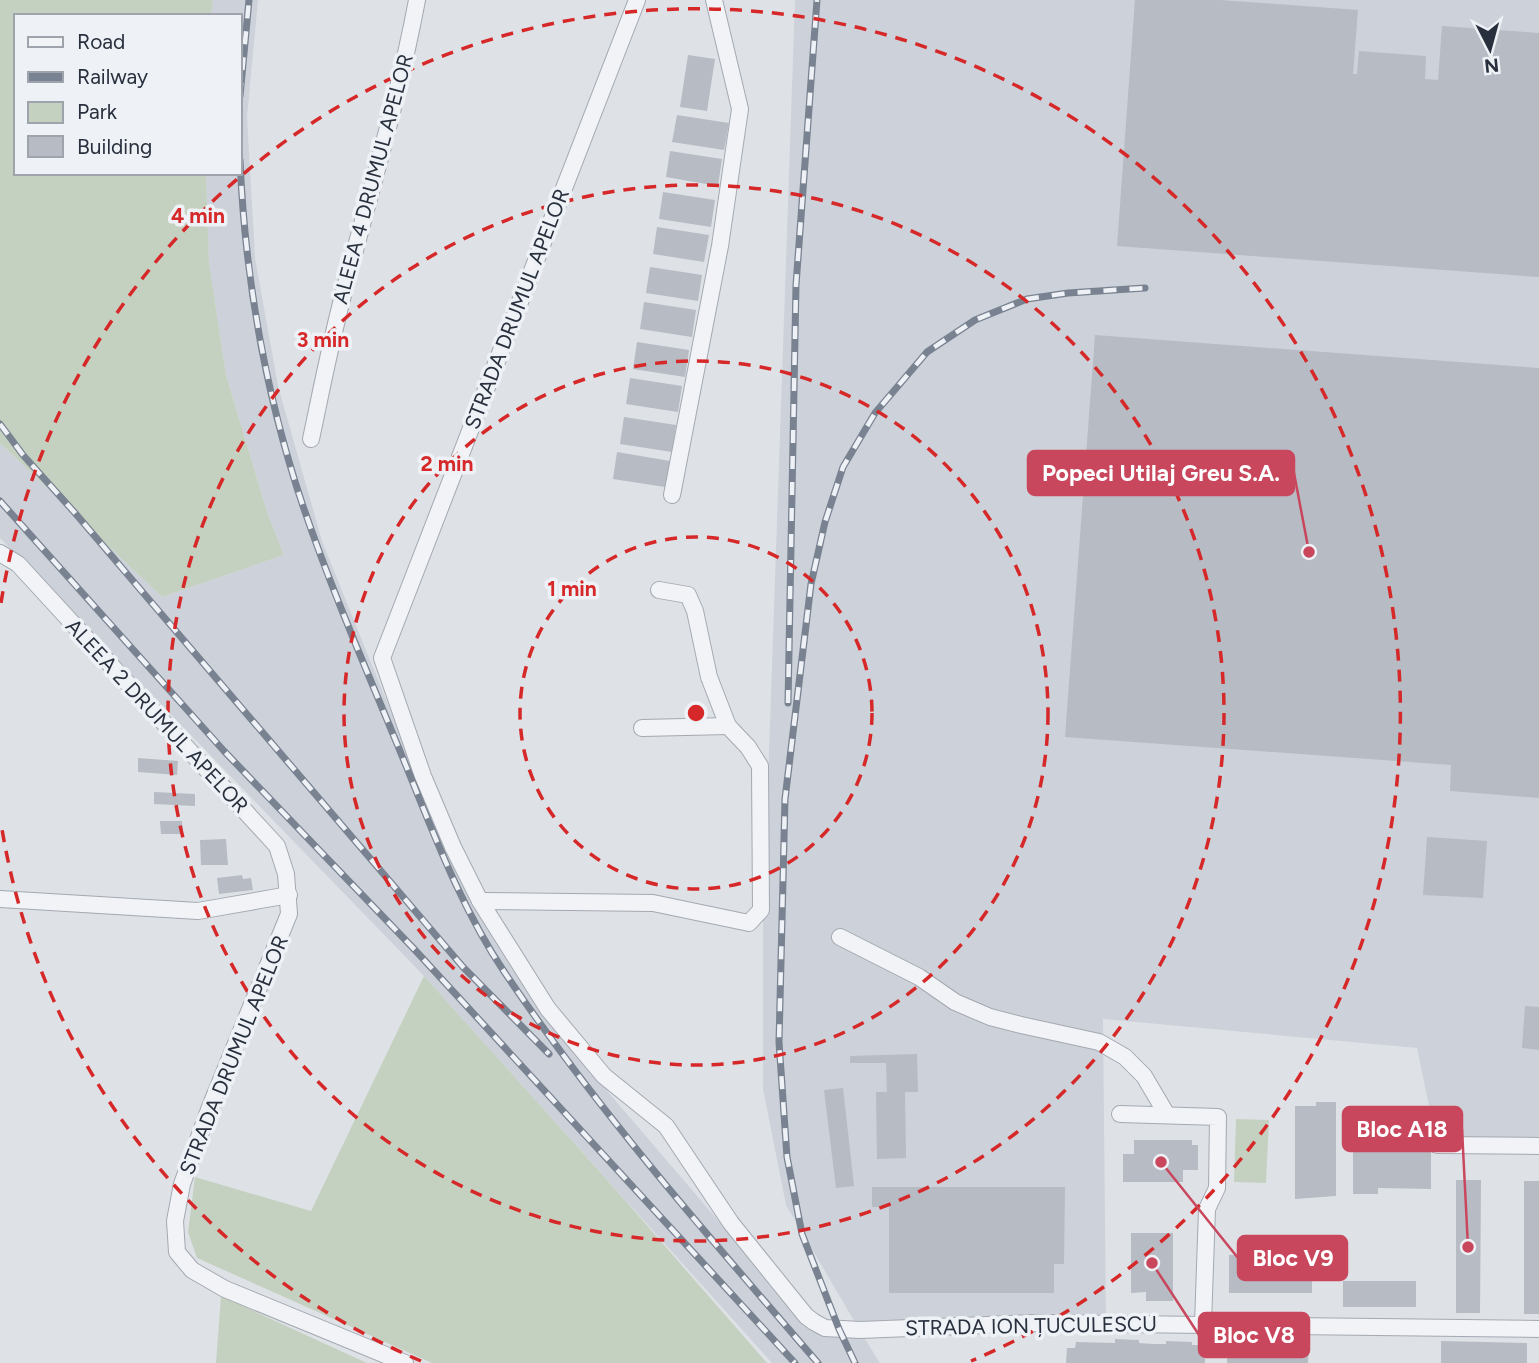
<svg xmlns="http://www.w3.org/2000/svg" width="1539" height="1363" viewBox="0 0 1539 1363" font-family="Figtree,sans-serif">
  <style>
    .built { fill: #cdd1d9 }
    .green { fill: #c5d1c0 }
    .building { fill: #b6bbc4 }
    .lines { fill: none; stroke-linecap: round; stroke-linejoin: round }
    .minor-casing { stroke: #a4a9b1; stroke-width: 18 }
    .minor { stroke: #f1f3f6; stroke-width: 16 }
    .rail-casing { stroke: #788290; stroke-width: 7 }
    .rail { stroke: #eef1f5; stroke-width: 4.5; stroke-dasharray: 13; stroke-linecap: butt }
    .ring { fill: none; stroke: #d62828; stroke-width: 3.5; stroke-dasharray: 12 9 }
    .labels { text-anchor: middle; stroke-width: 7; stroke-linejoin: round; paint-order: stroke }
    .street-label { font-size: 21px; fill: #28303e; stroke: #eef1f5 }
    .centre { fill: #d62828; stroke: #eef1f5; stroke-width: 3.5 }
    .ring-label { font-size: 21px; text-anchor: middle; font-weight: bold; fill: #d62828; stroke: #eef1f5; stroke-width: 7; stroke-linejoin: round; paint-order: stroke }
    .leader { fill: none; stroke: #c9475d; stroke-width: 2.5 }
    .callout-dot { fill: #c9475d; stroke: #eef1f5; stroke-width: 2.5 }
    .callout { fill: #c9475d; stroke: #c9475d; stroke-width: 2.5 }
    .callout-label { font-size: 23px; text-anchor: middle; font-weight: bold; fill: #fff }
  </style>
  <rect width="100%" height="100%" fill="#dee2e7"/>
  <!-- built -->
  <path class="built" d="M 213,0 L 258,0 L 247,117 L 255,258 L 278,386 L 322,541 L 451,861 L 561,1037 L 812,1330 L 830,1333 L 859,1329 L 786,1205 L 763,1089 L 763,927 L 795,0 L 1539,0 L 1539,1146 L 1437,1145 L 1417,1048 L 1103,1019 L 1106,1324 L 860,1331 L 880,1363 L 772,1363 L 424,976 L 0,538 L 0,443 L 162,597 L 284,555 L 267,512 L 226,375 L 209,263 L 206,173 L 240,173 L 240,16 L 211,16 Z"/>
  <!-- green -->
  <g class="green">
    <path d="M 0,0 L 213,0 L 211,16 L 16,16 L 16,173 L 206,173 L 209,263 L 226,375 L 267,512 L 284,555 L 162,597 L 0,443 Z"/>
    <path d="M 424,976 L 617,1191 L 767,1363 L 432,1363 L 197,1258 L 188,1232 L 195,1177 L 311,1211 Z"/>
    <path d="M 1236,1119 L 1269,1120 L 1266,1183 L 1234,1182 Z"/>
    <path d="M 221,1296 L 367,1363 L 216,1363 Z"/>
  </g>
  <!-- building -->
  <g class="building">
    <path d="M 1135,0 L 1220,0 L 1358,10 L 1353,74 L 1357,74 L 1359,51 L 1426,56 L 1425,79 L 1438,80 L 1442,26 L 1539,33 L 1539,277 L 1117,246 Z"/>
    <path d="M 688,55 L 715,59 L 707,111 L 680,107 Z"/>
    <path d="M 677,115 L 729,123 L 724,150 L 672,142 Z"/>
    <path d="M 670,151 L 722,159 L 718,186 L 666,177 Z"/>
    <path d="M 663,192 L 715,200 L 711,227 L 659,219 Z"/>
    <path d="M 657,227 L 709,235 L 704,262 L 653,254 Z"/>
    <path d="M 650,267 L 702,275 L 698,301 L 646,293 Z"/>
    <path d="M 644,302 L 696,310 L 692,337 L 640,329 Z"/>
    <path d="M 1095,335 L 1539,368 L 1539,798 L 1450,791 L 1451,765 L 1065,737 Z"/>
    <path d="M 637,342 L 689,350 L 685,377 L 633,369 Z"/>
    <path d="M 630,378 L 682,386 L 678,412 L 626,404 Z"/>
    <path d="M 624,417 L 676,425 L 672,452 L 620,444 Z"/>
    <path d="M 617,452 L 670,461 L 665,487 L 613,479 Z"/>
    <path d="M 138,758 L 178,761 L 177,775 L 138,772 Z"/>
    <path d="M 154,792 L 195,794 L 195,806 L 154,804 Z"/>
    <path d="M 160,821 L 182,821 L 183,834 L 161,834 Z"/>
    <path d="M 1427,837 L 1487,841 L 1483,898 L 1423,895 Z"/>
    <path d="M 226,839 L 228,865 L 201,865 L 200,840 Z"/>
    <path d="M 242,875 L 243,879 L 251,878 L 253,890 L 219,894 L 217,878 Z"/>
    <path d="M 1525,1006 L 1539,1007 L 1539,1050 L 1522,1048 Z"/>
    <path d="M 917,1054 L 918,1092 L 905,1092 L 906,1158 L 877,1159 L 876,1092 L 887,1092 L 886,1063 L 850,1063 L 850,1056 Z"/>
    <path d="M 843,1088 L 854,1186 L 836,1188 L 824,1090 Z"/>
    <path d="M 1316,1102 L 1336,1102 L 1336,1196 L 1295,1199 L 1295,1106 L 1316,1106 Z"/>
    <path d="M 1353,1135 L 1392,1135 L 1392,1150 L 1431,1150 L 1431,1189 L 1378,1188 L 1378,1194 L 1353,1194 Z"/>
    <path d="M 1134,1140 L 1192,1140 L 1192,1145 L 1198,1145 L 1198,1170 L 1183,1170 L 1183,1182 L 1123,1182 L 1123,1154 L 1134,1154 Z"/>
    <path d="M 1456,1180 L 1481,1180 L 1480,1313 L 1456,1313 Z"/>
    <rect x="1524" y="1181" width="15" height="133"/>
    <path d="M 872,1187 L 1065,1187 L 1064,1264 L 1054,1264 L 1054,1293 L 889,1293 L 889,1207 L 872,1207 Z"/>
    <path d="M 1131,1233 L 1173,1233 L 1173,1301 L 1146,1301 L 1146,1292 L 1131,1293 Z"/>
    <path d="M 1229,1255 L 1312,1256 L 1312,1293 L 1229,1293 Z"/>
    <rect x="1343" y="1281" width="73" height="26"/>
    <path d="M 1115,1339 L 1139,1340 L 1139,1343 L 1153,1344 L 1166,1344 L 1166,1341 L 1192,1342 L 1192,1345 L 1205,1345 L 1205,1363 L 1066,1363 L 1067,1348 L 1075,1348 L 1076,1342 L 1115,1343 Z"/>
    <path d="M 1441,1341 L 1527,1343 L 1527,1363 L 1441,1363 Z"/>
    <path d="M 1227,1342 L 1291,1344 L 1291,1348 L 1304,1348 L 1304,1344 L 1309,1344 L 1308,1363 L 1227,1363 Z"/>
  </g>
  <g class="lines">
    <!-- minor casing -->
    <g class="minor-casing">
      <g id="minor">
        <path d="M 637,0 L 382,658 L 423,776 L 453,847 L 480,901 L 548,1009 L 604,1076 L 666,1126 L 731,1223 L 806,1316 L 814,1322 L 825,1328 L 860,1330 L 1036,1323 L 1539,1329"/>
        <path d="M 311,439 C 322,387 332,335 346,284 C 371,189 399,96 417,0"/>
        <path d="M 672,495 L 720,246 L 740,109 L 714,0"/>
        <path d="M 0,553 L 18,564 L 277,846 L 286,874 L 289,914 L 210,1107 L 182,1184 L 175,1221 L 177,1252 L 192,1270 L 225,1289 L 405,1363"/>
        <path d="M 642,728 L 728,726"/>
        <path d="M 0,899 L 198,911 L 289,895"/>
        <path d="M 480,901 L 653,903 L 749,923 L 761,910 L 760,766 L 748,747 L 728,726 L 709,677 L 695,611 L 688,595 L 659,590"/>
        <path d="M 840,937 L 919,977 L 955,1002 L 990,1017 L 1021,1025 L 1099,1042 L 1125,1057 L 1144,1076 L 1167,1115"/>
        <path d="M 1120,1114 L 1218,1117 L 1217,1188 L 1207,1209 L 1203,1324"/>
        <path d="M 1437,1145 L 1539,1146"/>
      </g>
    </g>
    <!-- minor -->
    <use href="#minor" class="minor"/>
    <!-- rail casing -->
    <g class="rail-casing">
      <g id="rail">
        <path d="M 240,96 L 249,0"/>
        <path d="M 240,160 C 245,277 266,397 304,509 C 332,591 367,671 400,751 C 431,826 459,905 505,973 C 598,1111 709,1237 818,1363"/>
        <path d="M 0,424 L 23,455 L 75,513 L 463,967 L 549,1054"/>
        <path d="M 0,501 L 224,751 L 415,950 L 795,1363"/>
        <path d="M 788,703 L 796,285 L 817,0"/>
        <path d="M 855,1363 L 839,1329 L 802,1234 L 787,1157 L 779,1042 L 785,799 L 811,584 L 825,522 L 843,467 L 875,413 L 927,352 L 975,320 L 1027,299 L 1068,293 L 1145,288"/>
      </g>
    </g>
    <!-- rail -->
    <use href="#rail" class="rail"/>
  </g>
  <!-- distance rings -->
  <g class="ring">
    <circle cx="696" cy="713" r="176"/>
    <circle cx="696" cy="713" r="352"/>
    <circle cx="696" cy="713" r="528"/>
    <path d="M421 1361A704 704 0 0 1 1 823M1 603A704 704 0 1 1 971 1361"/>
  </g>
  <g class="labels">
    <!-- street labels -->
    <g class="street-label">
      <text transform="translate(373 179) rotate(-75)" y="7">ALEEA 4 DRUMUL APELOR</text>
      <text transform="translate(517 309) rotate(-69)" y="7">STRADA DRUMUL APELOR</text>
      <text transform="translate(157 716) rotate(47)" y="7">ALEEA 2 DRUMUL APELOR</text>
      <text transform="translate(234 1055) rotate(-68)" y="7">STRADA DRUMUL APELOR</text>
      <text transform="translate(1031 1326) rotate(-1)" y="7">STRADA ION ȚUCULESCU</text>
    </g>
  </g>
  <circle cx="696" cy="713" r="10" class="centre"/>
  <g class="ring-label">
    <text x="198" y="223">4 min</text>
    <text x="323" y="347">3 min</text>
    <text x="447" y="471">2 min</text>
    <text x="572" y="596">1 min</text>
  </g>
  <!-- callouts -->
  <path class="leader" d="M1309 552L1294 473M1468 1247L1462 1129M1161 1162L1238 1258M1152 1263L1199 1335"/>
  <g class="callout-dot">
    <circle cx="1309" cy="552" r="7"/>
    <circle cx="1468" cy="1247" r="7"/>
    <circle cx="1161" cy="1162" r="7"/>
    <circle cx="1152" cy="1263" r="7"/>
  </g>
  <g class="callout">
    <rect x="1028" y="451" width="266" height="44" rx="7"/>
    <rect x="1343" y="1107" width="119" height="44" rx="7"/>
    <rect x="1238" y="1236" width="109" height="44" rx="7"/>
    <rect x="1199" y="1313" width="110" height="44" rx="7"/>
  </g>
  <g class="callout-label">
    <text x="1161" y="481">Popeci Utilaj Greu S.A.</text>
    <text x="1402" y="1137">Bloc A18</text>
    <text x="1293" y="1266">Bloc V9</text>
    <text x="1254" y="1343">Bloc V8</text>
  </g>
  <!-- legend -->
  <rect x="14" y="14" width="228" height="161" fill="#eef1f5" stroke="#9fa4ac" stroke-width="2"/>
  <rect x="28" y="37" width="35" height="10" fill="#f1f3f6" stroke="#9fa4ac" stroke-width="2"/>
  <text x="77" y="49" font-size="21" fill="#28303e">Road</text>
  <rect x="28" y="72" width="35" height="10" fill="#788290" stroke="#9fa4ac" stroke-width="2"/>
  <text x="77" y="84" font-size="21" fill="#28303e">Railway</text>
  <rect x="28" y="102" width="35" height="21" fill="#c5d1c0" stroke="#9fa4ac" stroke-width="2"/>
  <text x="77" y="119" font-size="21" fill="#28303e">Park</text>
  <rect x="28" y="136" width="35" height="21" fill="#b6bbc4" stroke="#9fa4ac" stroke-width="2"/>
  <text x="77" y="154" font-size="21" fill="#28303e">Building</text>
  <!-- north arrow -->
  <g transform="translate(1490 49) rotate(174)" stroke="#eef1f5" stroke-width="5" paint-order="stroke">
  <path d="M0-5L12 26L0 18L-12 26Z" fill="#28303e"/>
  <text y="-10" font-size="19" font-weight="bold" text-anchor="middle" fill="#28303e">N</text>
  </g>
</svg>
